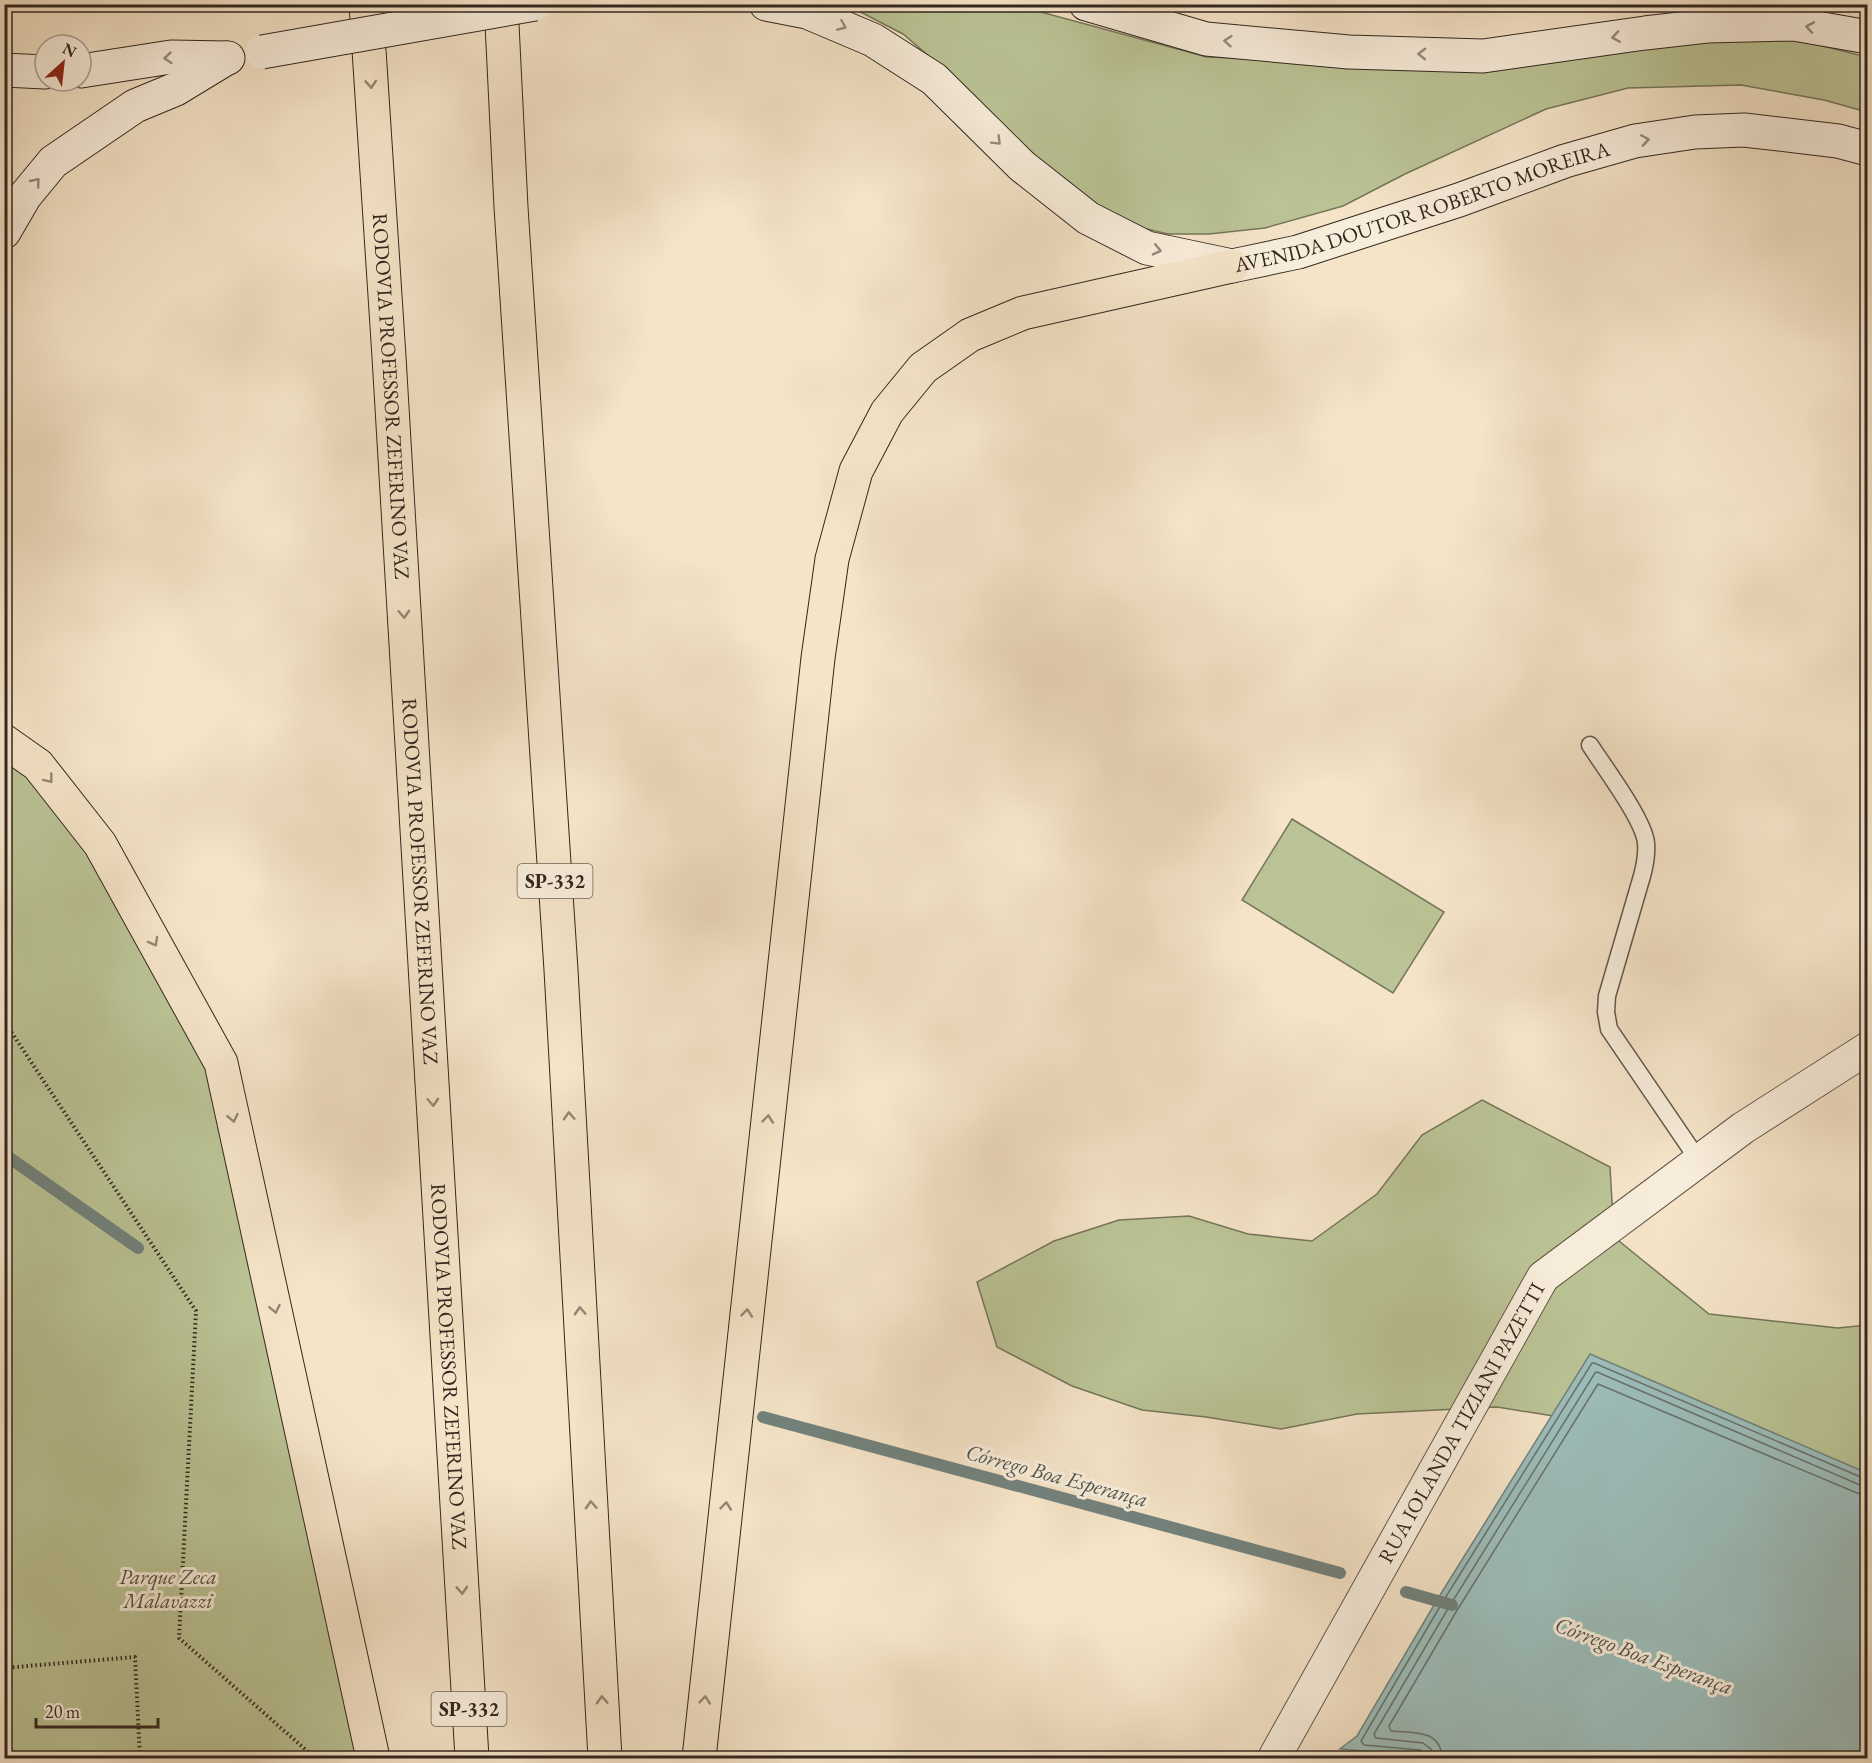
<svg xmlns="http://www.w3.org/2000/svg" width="1872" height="1763" viewBox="0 0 1872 1763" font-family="'EB Garamond',serif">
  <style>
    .green { fill: #bbc496; stroke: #76765b; stroke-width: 1.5 }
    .water { fill: #9dbebb; stroke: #72827d; stroke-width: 1.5 }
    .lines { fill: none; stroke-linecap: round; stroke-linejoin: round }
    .shore { stroke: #68726e; stroke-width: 1.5 }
    .stream { stroke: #72827d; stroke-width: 12 }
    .lane-casing { stroke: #63564a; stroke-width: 19 }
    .street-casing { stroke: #63564a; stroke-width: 34 }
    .secondary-casing { stroke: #322720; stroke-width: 35 }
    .highway-casing { stroke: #322720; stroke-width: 35 }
    .path { stroke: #322720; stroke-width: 4; stroke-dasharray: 1.5 3; stroke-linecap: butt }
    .lane { stroke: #f8eddb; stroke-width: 16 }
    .street { stroke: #f8eddb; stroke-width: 32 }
    .secondary { stroke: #f8eddb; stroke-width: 33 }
    .highway { stroke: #f5e4c8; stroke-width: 33 }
    .secondary-bridge-casing { stroke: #322720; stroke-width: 35; stroke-linecap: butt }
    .secondary-bridge { stroke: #f8eddb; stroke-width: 33 }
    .oneway { stroke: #958a7e }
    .oneway2 { stroke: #948674 }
    .labels { text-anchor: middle; stroke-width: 6; stroke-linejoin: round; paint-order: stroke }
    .shield { fill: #f8eddb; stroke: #6d6258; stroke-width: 1.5 }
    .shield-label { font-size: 20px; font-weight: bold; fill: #322720 }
    .street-label { font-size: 21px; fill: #322720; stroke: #f8eddb }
    .park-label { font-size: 21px; font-style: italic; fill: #544e3e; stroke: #f8eddb }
    .water-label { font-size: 22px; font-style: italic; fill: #52544e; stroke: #f8eddb }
  </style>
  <rect width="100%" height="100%" fill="#f5e4c8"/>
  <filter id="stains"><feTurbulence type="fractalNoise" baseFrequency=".00333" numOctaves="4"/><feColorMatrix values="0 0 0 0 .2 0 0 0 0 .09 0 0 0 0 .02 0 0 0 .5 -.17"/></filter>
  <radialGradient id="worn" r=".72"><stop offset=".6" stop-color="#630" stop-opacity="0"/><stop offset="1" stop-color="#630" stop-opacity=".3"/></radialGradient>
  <!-- green -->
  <g class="green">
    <path d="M 847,5 L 1015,5 L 1207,57 L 1439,65 L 1725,34 L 1807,42 L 1867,57 L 1867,112 L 1824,100 L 1741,85 L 1628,88 L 1546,109 L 1405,174 L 1343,206 L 1265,228 L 1209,234 L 1168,234 L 1121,223 L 1082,201 L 946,71 L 903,34 Z"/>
    <path d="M 4,756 L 100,844 L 221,1063 L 373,1758 L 5,1758 Z"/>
    <path d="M 1292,819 L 1444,912 L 1393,993 L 1242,900 Z"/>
    <path d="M 1482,1100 L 1610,1167 L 1614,1237 L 1709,1314 L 1838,1328 L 1867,1325 L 1867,1520 L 1572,1419 L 1497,1407 L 1357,1414 L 1281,1429 L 1206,1417 L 1142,1410 L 1072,1386 L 997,1347 L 977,1282 L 1054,1241 L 1119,1220 L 1189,1216 L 1248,1234 L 1312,1241 L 1377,1194 L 1422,1135 Z"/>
  </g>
  <!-- water -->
  <path class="water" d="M 1590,1354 L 1867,1473 L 1867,1758 L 1447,1758 L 1340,1749 L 1357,1736 L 1437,1600 Z"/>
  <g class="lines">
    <!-- shore -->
    <g class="shore">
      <path d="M 1425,1758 L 1425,1753 L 1420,1750 L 1364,1745 L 1361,1741 L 1442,1603 L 1592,1363 L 1594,1363 L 1863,1478 L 1868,1478"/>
      <path d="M 1433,1758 L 1431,1749 L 1423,1743 L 1376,1738 L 1374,1734 L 1449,1607 L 1595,1373 L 1597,1372 L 1860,1485 L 1868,1486"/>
      <path d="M 1442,1758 C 1441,1729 1413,1733 1391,1731 L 1389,1726 L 1456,1612 L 1598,1384 L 1857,1493 L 1868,1495"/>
    </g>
    <!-- stream -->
    <g class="stream">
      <path d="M 4,1154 L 138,1248"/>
      <path d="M 763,1417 L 1340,1573"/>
      <path d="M 1406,1592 L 1452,1605"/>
    </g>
    <!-- lane casing -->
    <g class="lane-casing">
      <path id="lane" d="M 1590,745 C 1604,767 1644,820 1646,843 C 1647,854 1645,865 1642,876 L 1607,996 L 1606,1012 L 1609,1029 L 1699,1161"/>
    </g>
    <!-- street casing -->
    <g class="street-casing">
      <g id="street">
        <path id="s1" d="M 1274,1758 L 1543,1277 L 1743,1128 L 1868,1048"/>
      </g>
    </g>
    <!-- secondary casing -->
    <g class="secondary-casing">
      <g id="secondary">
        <path id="s2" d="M 766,4 L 807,12 L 873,40 L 934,79 L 1022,166 L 1088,218 L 1147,248 L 1232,266 L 1298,252 L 1459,200 L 1565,161 L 1635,141 L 1695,132 L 1744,130 L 1838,141 L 1868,149"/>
        <path d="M 1086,4 L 1206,39 L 1349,52 L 1483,56 L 1645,33 L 1707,26 L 1794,24 L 1868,37"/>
        <path d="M 4,70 L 45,72"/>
        <path d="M 81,71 L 171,57 L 228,58"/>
        <path d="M 4,232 L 25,196 L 53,162 L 135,106 L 176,89 L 227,58"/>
      </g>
    </g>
    <!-- highway casing -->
    <g class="highway-casing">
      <g id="highway">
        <path id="s3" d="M 366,4 L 389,357 L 472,1758"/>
        <path d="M 501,4 L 511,207 L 561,970 L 605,1758"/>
        <path d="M 4,741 L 38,765 L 100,844 L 221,1063 L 373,1758"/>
        <path d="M 699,1758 L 818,658 L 832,559 L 856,471 L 887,412 L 923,368 L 970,335 L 1023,313 L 1232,266"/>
      </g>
    </g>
    <!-- path -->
    <g class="path">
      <path d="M 4,1021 L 196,1311 L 179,1638 L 315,1758"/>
      <path d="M 4,1668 L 135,1657 L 140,1758"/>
    </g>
    <!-- lane -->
    <use href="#lane" class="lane"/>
    <!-- street -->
    <use href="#street" class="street"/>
    <!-- secondary -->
    <use href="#secondary" class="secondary"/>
    <!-- highway -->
    <use href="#highway" class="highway"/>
    <!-- secondary-bridge casing -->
    <g class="secondary-bridge-casing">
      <path id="secondary-bridge" d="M 262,52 L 535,4"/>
    </g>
    <!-- secondary-bridge -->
    <use href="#secondary-bridge" class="secondary-bridge"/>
  </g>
  <!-- one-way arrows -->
  <defs><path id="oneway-chevron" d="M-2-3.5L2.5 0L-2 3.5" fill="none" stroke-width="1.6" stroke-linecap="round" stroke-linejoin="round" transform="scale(1.5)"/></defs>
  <g class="oneway">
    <use href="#oneway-chevron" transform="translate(842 26) rotate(23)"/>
    <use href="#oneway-chevron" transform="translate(1810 27) rotate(-170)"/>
    <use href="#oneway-chevron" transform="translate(1616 37) rotate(171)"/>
    <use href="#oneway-chevron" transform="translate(1228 41) rotate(-175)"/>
    <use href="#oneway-chevron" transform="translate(1422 54) rotate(-179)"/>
    <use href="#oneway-chevron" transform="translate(168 58) rotate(175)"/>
    <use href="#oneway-chevron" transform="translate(1645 140) rotate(-9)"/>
    <use href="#oneway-chevron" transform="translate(997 141) rotate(45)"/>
    <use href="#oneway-chevron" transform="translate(36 182) rotate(-51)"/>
    <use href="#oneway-chevron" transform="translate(1157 250) rotate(13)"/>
  </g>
  <g class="oneway2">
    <use href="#oneway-chevron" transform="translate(371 84) rotate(86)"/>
    <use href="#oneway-chevron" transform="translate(404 614) rotate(87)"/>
    <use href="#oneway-chevron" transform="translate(49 779) rotate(52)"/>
    <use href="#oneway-chevron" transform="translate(154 942) rotate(61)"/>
    <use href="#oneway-chevron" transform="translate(433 1102) rotate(87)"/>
    <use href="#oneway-chevron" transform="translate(569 1116) rotate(-93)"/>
    <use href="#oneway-chevron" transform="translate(233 1118) rotate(78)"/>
    <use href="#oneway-chevron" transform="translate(768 1119) rotate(-84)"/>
    <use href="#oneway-chevron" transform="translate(275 1309) rotate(78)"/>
    <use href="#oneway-chevron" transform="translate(580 1311) rotate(-93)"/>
    <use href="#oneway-chevron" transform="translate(747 1313) rotate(-84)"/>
    <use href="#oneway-chevron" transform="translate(591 1505) rotate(-93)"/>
    <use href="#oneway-chevron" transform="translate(726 1506) rotate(-84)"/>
    <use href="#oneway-chevron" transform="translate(462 1590) rotate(87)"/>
    <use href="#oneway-chevron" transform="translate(602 1700) rotate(-93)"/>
    <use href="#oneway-chevron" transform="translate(705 1700) rotate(-84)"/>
  </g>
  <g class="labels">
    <!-- shield labels -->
    <g class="shield">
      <rect x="517.5" y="864" width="75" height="34" rx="4.5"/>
      <rect x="431.5" y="1692" width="75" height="34" rx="4.5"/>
    </g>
    <g class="shield-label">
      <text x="555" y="888">SP-332</text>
      <text x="469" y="1716">SP-332</text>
    </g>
    <!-- street labels -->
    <g class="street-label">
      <text dy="7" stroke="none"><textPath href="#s2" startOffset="746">AVENIDA DOUTOR ROBERTO MOREIRA</textPath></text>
      <text dy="7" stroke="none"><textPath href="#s3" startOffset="393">RODOVIA PROFESSOR ZEFERINO VAZ</textPath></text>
      <text dy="7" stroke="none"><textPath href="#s3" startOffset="879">RODOVIA PROFESSOR ZEFERINO VAZ</textPath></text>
      <text dy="7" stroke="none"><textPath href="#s3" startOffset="1365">RODOVIA PROFESSOR ZEFERINO VAZ</textPath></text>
      <text dy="7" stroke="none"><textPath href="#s1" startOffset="384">RUA IOLANDA TIZIANI PAZETTI</textPath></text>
    </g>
    <!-- park labels -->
    <g class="park-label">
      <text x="168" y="1584">Parque Zeca<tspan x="168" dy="24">Malavazzi</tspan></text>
    </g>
    <!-- water labels -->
    <g class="water-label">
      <text transform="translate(1057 1475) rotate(15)" y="8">Córrego Boa Esperança</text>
      <text transform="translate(1644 1655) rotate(20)" y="8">Córrego Boa Esperança</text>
    </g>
  </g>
  <!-- margin -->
  <rect width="1872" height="1763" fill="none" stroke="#f5e4c8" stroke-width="24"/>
  <rect x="6" y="6" width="1860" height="1751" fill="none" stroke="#322720" stroke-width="3"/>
  <rect x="12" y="12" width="1848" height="1739" fill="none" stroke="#322720" stroke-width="1.5"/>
  <!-- north arrow -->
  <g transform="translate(63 63) rotate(27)"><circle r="28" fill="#f8eddb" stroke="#a99e90" stroke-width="1.5"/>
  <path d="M0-4.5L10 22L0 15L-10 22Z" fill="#8f2418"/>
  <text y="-9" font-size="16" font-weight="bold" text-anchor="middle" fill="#322720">N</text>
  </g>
  <!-- scale -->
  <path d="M36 1718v9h122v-9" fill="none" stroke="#322720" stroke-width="3"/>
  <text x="45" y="1718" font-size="18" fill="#322720" stroke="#f8eddb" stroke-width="4.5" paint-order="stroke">20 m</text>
  <rect width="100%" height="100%" filter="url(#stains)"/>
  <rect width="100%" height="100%" fill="url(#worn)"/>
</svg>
